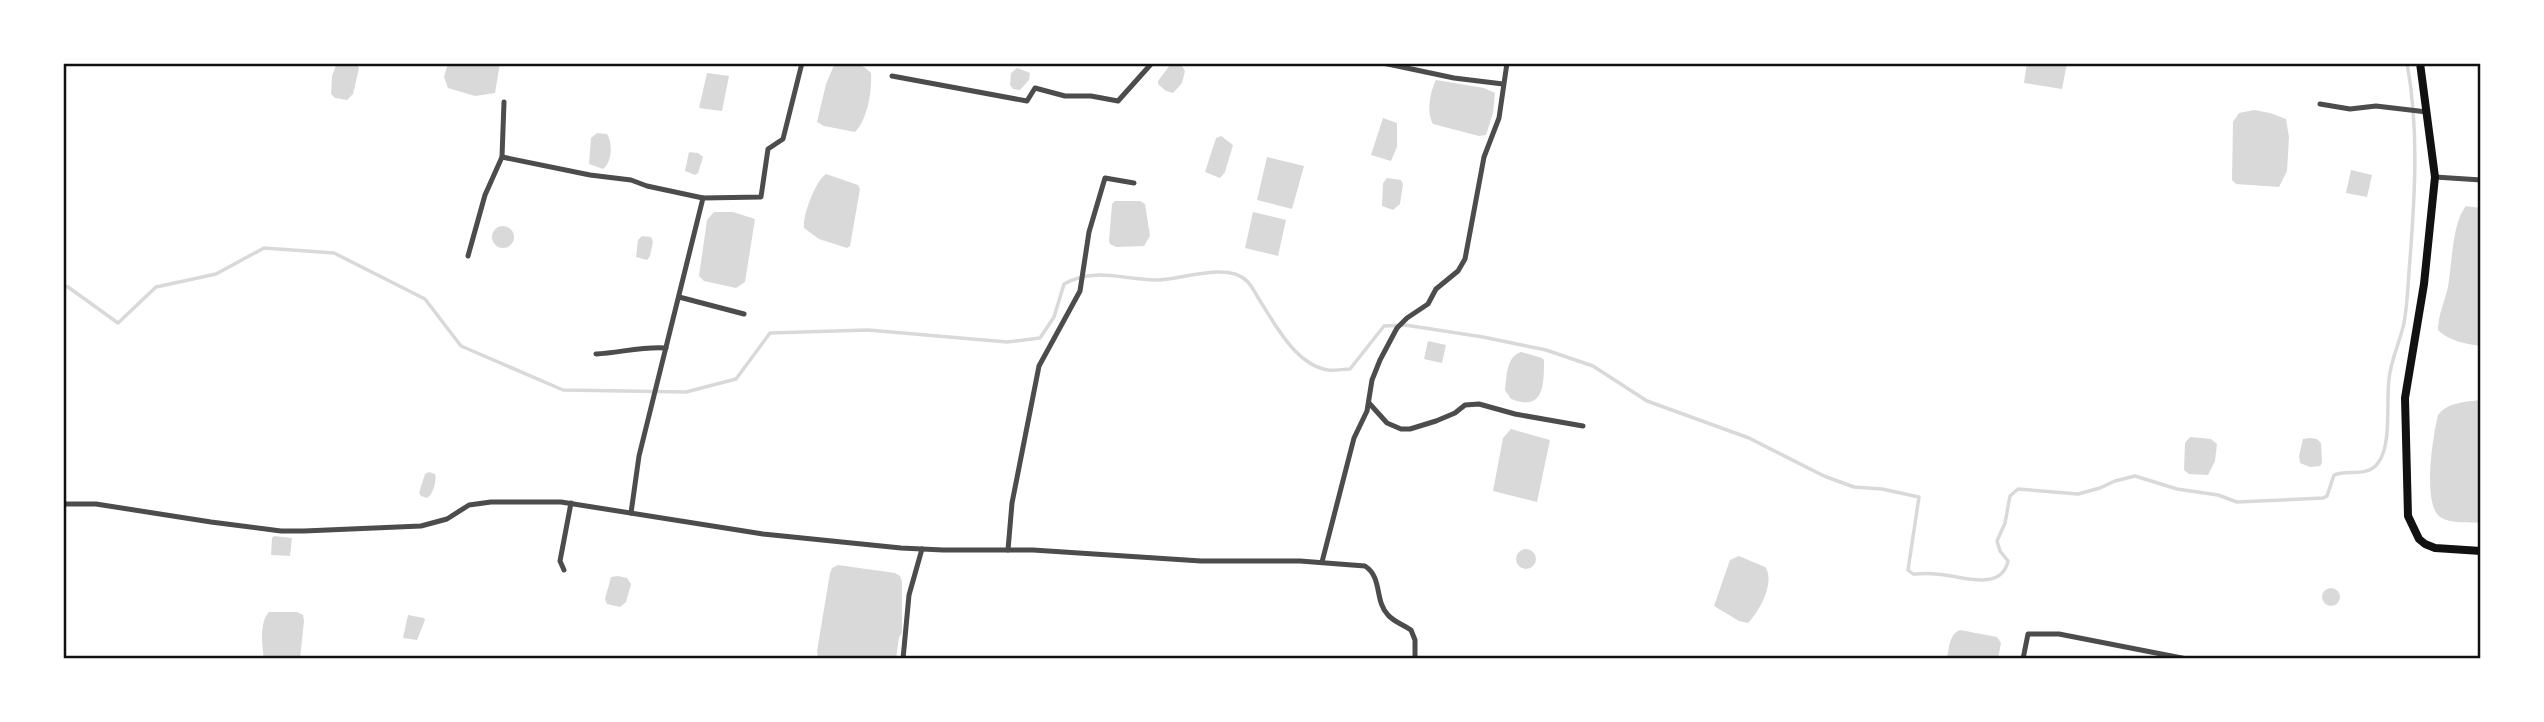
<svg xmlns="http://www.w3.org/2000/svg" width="2544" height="722" viewBox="0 0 2544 722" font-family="Poppins,sans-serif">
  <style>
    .water { fill: #d9d9d9 }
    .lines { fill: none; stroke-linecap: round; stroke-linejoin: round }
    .stream { stroke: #d9d9d9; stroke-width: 3.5 }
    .minor { stroke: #4c4c4c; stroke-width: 5 }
    .secondary { stroke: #111; stroke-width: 8 }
    .neatline { fill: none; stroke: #111; stroke-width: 2.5 }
  </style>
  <rect width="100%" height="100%" fill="#fff"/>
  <!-- water -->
  <g class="water">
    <path d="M 337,63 L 356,63 L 359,68 L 353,94 L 347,100 L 335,98 L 331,94 L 332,76 Z"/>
    <path d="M 448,63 L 500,63 L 495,93 L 475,96 L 448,88 L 444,77 Z"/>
    <path d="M 835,63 C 848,63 862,62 871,73 C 872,90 868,119 855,132 L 824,126 L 817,122 L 826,84 Z"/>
    <path d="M 2027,63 L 2067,63 L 2062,89 L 2024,83 Z"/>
    <path d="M 1170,65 L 1182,66 L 1185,71 L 1182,83 L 1173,93 L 1166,91 L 1158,84 L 1158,81 Z"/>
    <path d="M 1017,68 L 1030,73 L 1029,80 L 1020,90 L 1013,89 L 1010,85 L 1011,73 Z"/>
    <path d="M 707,73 L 729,76 L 722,111 L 699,108 Z"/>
    <path d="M 1436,80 L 1484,88 L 1495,93 L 1493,113 L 1486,135 L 1479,136 L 1433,124 C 1426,112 1430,92 1436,80 Z"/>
    <path d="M 2254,110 L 2270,113 L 2286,119 L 2289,137 L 2287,171 L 2279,187 L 2236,184 L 2232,180 L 2233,122 L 2239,113 Z"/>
    <path d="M 1383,118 L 1397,123 L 1397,147 L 1391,161 L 1371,155 Z"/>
    <path d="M 597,133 L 607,134 C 613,144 612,162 603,169 L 589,164 L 591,138 Z"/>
    <path d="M 1221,136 L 1233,145 L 1225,172 L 1220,178 L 1205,172 L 1216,138 Z"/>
    <path d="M 689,152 L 698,153 L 703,157 L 698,173 L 695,175 L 685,171 Z"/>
    <path d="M 1267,157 L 1304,166 L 1292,209 L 1257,200 Z"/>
    <path d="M 2351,170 L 2372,175 L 2367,197 L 2346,193 Z"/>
    <path d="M 826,174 L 858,185 L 860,189 L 850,246 L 847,248 L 819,239 L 804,228 C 802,216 816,180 826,174 Z"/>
    <path d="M 1387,178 L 1401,180 L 1403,184 L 1400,204 L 1393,210 L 1382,206 L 1383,183 Z"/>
    <path d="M 1115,201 L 1140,201 L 1145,204 L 1150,236 L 1144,246 L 1116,247 L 1110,244 L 1109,241 L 1112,204 Z"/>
    <path d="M 2466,206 L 2481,208 L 2481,346 C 2467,344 2448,341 2438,330 C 2438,315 2445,301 2448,287 C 2452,265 2452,223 2466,206 Z"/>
    <path d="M 714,212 L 733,212 L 755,219 L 745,282 L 736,288 L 704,281 L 699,276 L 707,220 Z"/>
    <path d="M 1253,212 L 1286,220 L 1278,256 L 1245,248 Z"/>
    <circle cx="503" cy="237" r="11"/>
    <path d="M 642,236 L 651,237 L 653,242 L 650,256 L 647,260 L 636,257 L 638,240 Z"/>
    <path d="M 1428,341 L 1446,345 L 1442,363 L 1424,359 Z"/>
    <path d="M 1521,352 L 1542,358 L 1544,360 C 1544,385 1544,412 1511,399 L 1505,390 C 1507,376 1506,357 1521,352 Z"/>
    <path d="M 2481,400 L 2481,523 C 2469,522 2446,524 2438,515 C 2423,499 2433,435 2438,415 C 2448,402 2465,402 2481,400 Z"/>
    <path d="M 1511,429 L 1550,440 L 1537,502 L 1493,491 L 1503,438 Z"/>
    <path d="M 2190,437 L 2211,439 L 2217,444 L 2215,461 L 2208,475 L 2189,474 L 2184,470 L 2185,443 Z"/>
    <path d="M 2310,438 L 2317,439 L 2321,443 L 2322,463 L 2320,466 L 2310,467 L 2300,463 L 2299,456 L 2303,439 Z"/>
    <path d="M 429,472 L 435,474 C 437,480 433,495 427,498 L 421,496 L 419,493 L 425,474 Z"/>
    <path d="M 274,536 L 292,538 L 290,556 L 271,555 L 272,538 Z"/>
    <circle cx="1526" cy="559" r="10"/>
    <path d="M 1739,556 L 1765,567 C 1776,581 1759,612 1748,623 L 1739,621 L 1714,606 L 1730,560 Z"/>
    <path d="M 838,565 L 895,573 L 900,576 L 902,582 L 902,633 L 899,637 L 896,659 L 818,659 L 817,651 L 830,573 L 832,568 Z"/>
    <path d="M 618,576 L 627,578 L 631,584 L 626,602 L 620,607 L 607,604 L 605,599 L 611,577 Z"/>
    <circle cx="2331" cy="597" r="9"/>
    <path d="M 269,612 L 297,612 L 303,615 L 304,621 L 300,659 L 264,659 C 262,645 259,623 269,612 Z"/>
    <path d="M 408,615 L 424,618 L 425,620 L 417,640 L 403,638 Z"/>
    <path d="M 1960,630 L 1997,637 L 2001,643 L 1998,659 L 1947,659 C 1949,649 1949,634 1960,630 Z"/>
  </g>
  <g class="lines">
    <!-- stream -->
    <path class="stream" d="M 63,286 L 68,287 L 118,323 L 156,287 L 216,274 L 264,248 L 334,253 L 425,299 L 461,346 L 563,390 L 686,392 L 736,379 L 770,333 L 868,330 L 1007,342 L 1040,338 L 1054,317 L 1064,284 C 1095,266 1127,281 1159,280 C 1183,279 1228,262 1247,281 C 1253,287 1257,297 1262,304 C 1277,328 1297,365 1328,370 C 1335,371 1343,369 1350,369 L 1384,326 L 1405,325 L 1483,337 L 1546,350 L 1593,366 L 1647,401 L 1749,438 L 1824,476 L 1854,487 L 1882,489 L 1919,497 L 1908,570 L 1913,574 C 1920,574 1928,573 1935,574 C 1957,574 2001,594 2008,561 L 2000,551 L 1997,541 L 2005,523 L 2010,496 L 2018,489 L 2078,494 L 2100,488 L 2115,481 L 2135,476 L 2177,489 L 2218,495 L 2237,502 L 2323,498 L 2327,496 L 2334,475 C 2348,469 2367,478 2378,463 C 2392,445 2386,402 2389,379 C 2391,359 2400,342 2404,323 C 2408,302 2408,280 2410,259 C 2415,194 2419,128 2407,63"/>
    <!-- minor -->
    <g class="minor">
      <path d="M 1383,63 L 1454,78 L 1503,84"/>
      <path d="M 892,76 L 1027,101 L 1035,88 L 1065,96 L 1091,96 L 1118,101 L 1152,63"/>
      <path d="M 2320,104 L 2350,109 L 2376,106 L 2427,112"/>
      <path d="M 502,157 L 504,102"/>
      <path d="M 2435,177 L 2481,180"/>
      <path d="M 468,256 L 485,195 L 502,157 L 590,175 L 631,180 L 647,186 L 703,198"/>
      <path d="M 679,297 L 744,314"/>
      <path d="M 596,354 C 619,353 643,346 666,348"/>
      <path d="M 1369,403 L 1387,423 L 1401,429 L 1410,429 L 1436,421 L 1455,413 L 1465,405 L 1479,404 L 1515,414 L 1583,426"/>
      <path d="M 63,504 L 96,504 L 211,522 L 281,531 L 304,531 L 421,526 L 447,519 L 469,505 L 491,502 L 561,502 L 763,534 L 901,548 L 943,550 L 1033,550 L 1201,561 L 1300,561 L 1365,566 C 1383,578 1374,600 1388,615 C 1394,622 1404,625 1411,630 L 1415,640 L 1415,659"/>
      <path d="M 631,513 L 639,456 L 703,198 L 761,197 L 768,149 L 783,139 L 802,63"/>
      <path d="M 1008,550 L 1012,503 L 1039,366 L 1080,291 L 1089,232 L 1105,178 L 1134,183"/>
      <path d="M 1322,562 L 1354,438 L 1367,411 L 1372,380 L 1380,360 L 1397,328 L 1407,318 L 1428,304 L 1436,289 L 1458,271 L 1465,259 L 1484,157 L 1499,118 L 1507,63"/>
      <path d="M 564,570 L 560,561 L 571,503"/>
      <path d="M 903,659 L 909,595 L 922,549"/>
      <path d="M 2023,659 L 2028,634 L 2059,634 L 2187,659"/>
      <path d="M 2480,659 L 2481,658"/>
    </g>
    <!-- secondary -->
    <path class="secondary" d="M 2420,63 L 2435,177 L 2424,284 L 2405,398 L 2408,516 L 2419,539 L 2425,544 L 2435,548 L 2481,551"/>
  </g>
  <!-- border -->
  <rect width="2544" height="722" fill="none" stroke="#ffffff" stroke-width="130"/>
  <rect x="65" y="65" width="2414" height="592" class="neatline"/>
</svg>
